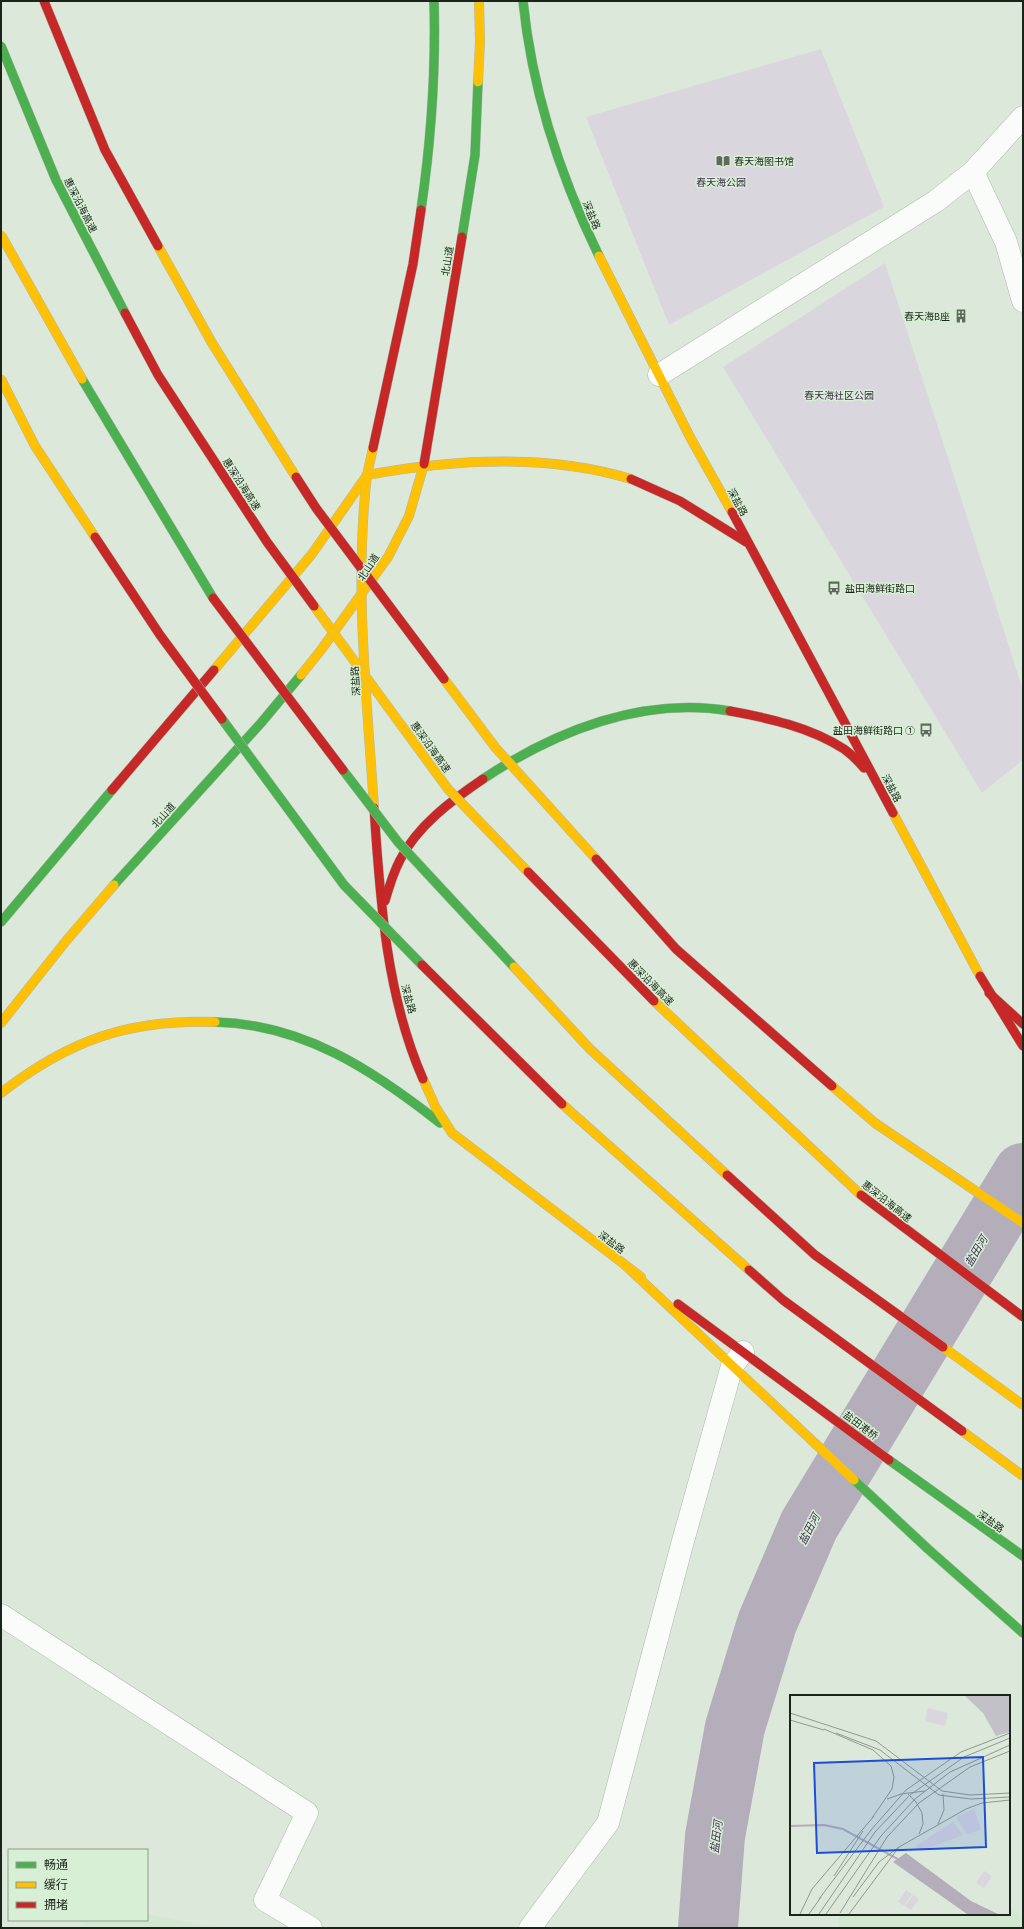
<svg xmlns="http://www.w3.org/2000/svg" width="1024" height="1929" viewBox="0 0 1024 1929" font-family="'Source Sans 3','Noto Sans SC',sans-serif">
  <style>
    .built { fill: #d2e8d0 }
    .green { fill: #d9d7dd }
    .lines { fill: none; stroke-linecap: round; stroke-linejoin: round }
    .river { stroke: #b4aebb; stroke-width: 60 }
    .street-casing { stroke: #adb8ac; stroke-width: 23 }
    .fast-casing { stroke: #adb8ac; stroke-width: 10 }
    .slow-casing { stroke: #adb8ac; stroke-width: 10 }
    .jam-casing { stroke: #adb8ac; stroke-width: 10 }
    .street { stroke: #fafcf9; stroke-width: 22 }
    .fast { stroke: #4caf50; stroke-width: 9 }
    .slow { stroke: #ffc107; stroke-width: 9 }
    .jam { stroke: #c62828; stroke-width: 9 }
    .fast-bridge-casing { stroke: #adb8ac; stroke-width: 10; stroke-linecap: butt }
    .slow-bridge-casing { stroke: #adb8ac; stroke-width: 10; stroke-linecap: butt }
    .jam-bridge-casing { stroke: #adb8ac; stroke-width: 10; stroke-linecap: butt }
    .fast-bridge { stroke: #4caf50; stroke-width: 9 }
    .slow-bridge { stroke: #ffc107; stroke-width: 9 }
    .jam-bridge { stroke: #c62828; stroke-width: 9 }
    .labels { text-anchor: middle; stroke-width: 3; stroke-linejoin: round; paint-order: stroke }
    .poi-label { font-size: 10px; fill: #1b241a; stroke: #d7efd4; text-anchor: start }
    .park-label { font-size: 10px; fill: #402a50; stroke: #d7efd4 }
    .street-label { font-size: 10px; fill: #1b241a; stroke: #d7efd4 }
    .water-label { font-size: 11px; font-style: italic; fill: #432d53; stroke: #d7efd4 }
    .inset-river { fill: none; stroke: #b4aebb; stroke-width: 2 }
    .inset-road { fill: none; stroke: #8f9a8d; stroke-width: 1 }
    .view { fill: #1d4ed8; fill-opacity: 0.15; stroke: #1d4ed8; stroke-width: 2 }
    .inset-edge { fill: none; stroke: #1b241a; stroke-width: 2 }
  </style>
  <rect width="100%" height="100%" fill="#dce9da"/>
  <!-- built -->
  <g class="built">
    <path d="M 1009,1908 L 1023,1916 L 1023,1928 L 839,1928 L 839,1914 L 1009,1914 Z"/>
    <path d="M 147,1914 L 217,1928 L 81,1928 L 84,1920 L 147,1920 Z"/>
  </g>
  <!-- green -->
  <g class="green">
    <path d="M 821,49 L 884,207 L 669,325 L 586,117 Z"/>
    <path d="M 885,263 L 1023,690 L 1023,760 L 982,793 L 723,367 Z"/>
  </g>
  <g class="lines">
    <!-- river -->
    <path class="river" d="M 708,1928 L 715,1836 L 735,1727 L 767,1623 L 809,1525 L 1023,1173"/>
    <!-- street casing -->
    <g class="street-casing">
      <g id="street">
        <path d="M 973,172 L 1006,242 L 1023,301"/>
        <path d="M 659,375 L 936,201 L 973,172 L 1023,117"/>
        <path d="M 1,1615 L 307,1813 L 265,1900 L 311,1928"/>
        <path d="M 530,1928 L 608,1823 L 683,1541 L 732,1366 L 743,1352"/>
      </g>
    </g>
    <!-- fast casing -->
    <g class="fast-casing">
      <g id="fast">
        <path d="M 523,1 C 532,90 560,176 599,256"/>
        <path d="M 421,210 C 431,141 436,71 434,1"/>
        <path d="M 462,237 L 475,155 L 478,82"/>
        <path d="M 483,779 C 555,731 643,696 730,711"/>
        <path d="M 114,885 L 261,723 L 301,675"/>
        <path d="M 1,922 L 112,790"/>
        <path d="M 215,1022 C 303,1024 373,1070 440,1123"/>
        <path d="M 889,1460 L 1023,1556"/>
        <path d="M 854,1480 L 928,1549 L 1023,1633"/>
      </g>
    </g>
    <!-- slow casing -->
    <g class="slow-casing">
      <g id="slow">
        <path d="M 478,82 L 480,42 L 479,1"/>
        <path d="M 599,256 L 690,437 L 732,512"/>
        <path d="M 367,475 C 354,586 367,697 374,808"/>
        <path d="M 367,475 C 453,459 546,453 631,479"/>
        <path d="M 214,670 L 312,554 L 367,475 L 373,448"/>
        <path d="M 301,675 L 321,650 L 388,557 L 409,516 L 424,464"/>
        <path d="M 893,813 L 980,976"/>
        <path d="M 1,1023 L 66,941 L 114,885"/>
        <path d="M 423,1079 L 436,1108 L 452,1133 L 641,1277"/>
        <path d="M 1,1093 C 69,1040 129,1019 215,1022"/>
        <path d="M 625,1265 L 854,1480"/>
      </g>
    </g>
    <!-- jam casing -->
    <g class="jam-casing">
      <g id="jam">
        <path d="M 373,448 L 413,264 L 421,210"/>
        <path d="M 424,464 L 462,237"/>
        <path d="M 631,479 L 680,501 L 746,542"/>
        <path d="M 732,512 L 893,813"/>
        <path d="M 730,711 C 768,718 810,727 844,749 C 851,754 858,761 864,768"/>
        <path d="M 112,790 L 214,670"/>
        <path d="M 374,808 C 380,899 386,995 423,1079"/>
        <path d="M 385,901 C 389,887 393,873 400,860 C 417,826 452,800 483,779"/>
        <path d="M 980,976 L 1023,1046"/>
        <path d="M 989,993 L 1023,1024"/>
        <path d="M 678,1304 L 889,1460"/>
      </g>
    </g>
    <!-- street -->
    <use href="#street" class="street"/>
    <!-- fast -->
    <use href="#fast" class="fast"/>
    <!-- slow -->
    <use href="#slow" class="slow"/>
    <!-- jam -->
    <use href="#jam" class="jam"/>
    <!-- fast-bridge casing -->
    <g class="fast-bridge-casing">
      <g id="fast-bridge">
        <path d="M 1,46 L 56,180 L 125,313"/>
        <path d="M 82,379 L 213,598"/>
        <path d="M 222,719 L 344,885 L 422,965"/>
        <path d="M 343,770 L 398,842 L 514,967"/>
      </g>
    </g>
    <!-- slow-bridge casing -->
    <g class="slow-bridge-casing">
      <g id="slow-bridge">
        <path d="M 1,235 L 82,379"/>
        <path d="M 158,246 L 212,343 L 296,477"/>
        <path d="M 1,379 L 35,446 L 95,537"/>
        <path d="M 314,606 L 448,789 L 528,872"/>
        <path d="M 444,679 L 495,747 L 596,859"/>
        <path d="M 514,967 L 590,1049 L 727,1175"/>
        <path d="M 654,1001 L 861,1195"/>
        <path d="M 832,1086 L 875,1123 L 1023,1223"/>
        <path d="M 562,1104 L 749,1270"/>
        <path d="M 943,1347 L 1023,1405"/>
        <path d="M 962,1431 L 1023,1476"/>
      </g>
    </g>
    <!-- jam-bridge casing -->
    <g class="jam-bridge-casing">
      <g id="jam-bridge">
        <path d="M 44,1 L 105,150 L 158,246"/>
        <path d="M 125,313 L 158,375 L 267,542 L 314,606"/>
        <path d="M 296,477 L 316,508 L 444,679"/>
        <path d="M 95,537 L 160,635 L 222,719"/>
        <path d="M 213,598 L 343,770"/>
        <path d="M 596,859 L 676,949 L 832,1086"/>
        <path d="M 528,872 L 654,1001"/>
        <path d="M 422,965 L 562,1104"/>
        <path d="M 727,1175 L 815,1255 L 943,1347"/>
        <path d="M 861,1195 L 1023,1317"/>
        <path d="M 749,1270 L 783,1300 L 962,1431"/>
      </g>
    </g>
    <!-- fast-bridge -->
    <use href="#fast-bridge" class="fast-bridge"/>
    <!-- slow-bridge -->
    <use href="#slow-bridge" class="slow-bridge"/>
    <!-- jam-bridge -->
    <use href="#jam-bridge" class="jam-bridge"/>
  </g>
  <!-- icons -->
  <defs>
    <g id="library-bare" transform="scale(1.08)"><path d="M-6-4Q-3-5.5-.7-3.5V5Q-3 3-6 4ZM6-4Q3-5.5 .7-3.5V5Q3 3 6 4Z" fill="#5f695d" stroke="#d7efd4" stroke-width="2.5" paint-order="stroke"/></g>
    <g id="building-bare" transform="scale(1.08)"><path d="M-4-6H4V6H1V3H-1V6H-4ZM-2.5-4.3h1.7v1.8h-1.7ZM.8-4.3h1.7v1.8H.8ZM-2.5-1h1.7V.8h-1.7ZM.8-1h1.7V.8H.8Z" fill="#5f695d" stroke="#d7efd4" stroke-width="2.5" paint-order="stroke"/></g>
    <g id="bus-bare" transform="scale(1.08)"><path d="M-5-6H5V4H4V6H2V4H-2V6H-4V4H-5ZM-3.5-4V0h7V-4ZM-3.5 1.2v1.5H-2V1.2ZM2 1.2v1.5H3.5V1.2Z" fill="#5f695d" stroke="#d7efd4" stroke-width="2.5" paint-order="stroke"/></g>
  </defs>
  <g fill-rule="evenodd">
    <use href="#library-bare" x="723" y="161"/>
    <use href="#building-bare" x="961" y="316"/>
    <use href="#bus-bare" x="834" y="588"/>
    <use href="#bus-bare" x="926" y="730"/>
  </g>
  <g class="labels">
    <!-- poi labels -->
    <g class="poi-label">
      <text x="734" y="165">春天海图书馆</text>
      <text x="950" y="320" text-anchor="end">春天海B座</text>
      <text x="845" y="592">盐田海鲜街路口</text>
      <text x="915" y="734" text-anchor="end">盐田海鲜街路口 ①</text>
    </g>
    <!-- park labels -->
    <g class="park-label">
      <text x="721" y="186">春天海公园</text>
      <text x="839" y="399">春天海社区公园</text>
    </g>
    <!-- street labels -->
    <g class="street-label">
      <text transform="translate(81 205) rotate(63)" y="4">惠深沿海高速</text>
      <text transform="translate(592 215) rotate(67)" y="4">深盐路</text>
      <text transform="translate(447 261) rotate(-81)" y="4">北山道</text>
      <text transform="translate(242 484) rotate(57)" y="4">惠深沿海高速</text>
      <text transform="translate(738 502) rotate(61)" y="4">深盐路</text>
      <text transform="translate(368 567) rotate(-56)" y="4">北山道</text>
      <text transform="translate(355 681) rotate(-94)" y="4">深盐路</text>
      <text transform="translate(431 747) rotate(54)" y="4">惠深沿海高速</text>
      <text transform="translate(892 788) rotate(62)" y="4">深盐路</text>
      <text transform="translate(163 815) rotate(-48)" y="4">北山道</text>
      <text transform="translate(651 982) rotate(45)" y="4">惠深沿海高速</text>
      <text transform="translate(409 999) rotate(75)" y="4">深盐路</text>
      <text transform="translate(887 1201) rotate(38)" y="4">惠深沿海高速</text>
      <text transform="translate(612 1242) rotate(37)" y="4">深盐路</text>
      <text transform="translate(861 1425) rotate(37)" y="4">盐田港桥</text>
      <text transform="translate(991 1521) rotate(35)" y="4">深盐路</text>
    </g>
    <!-- water labels -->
    <g class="water-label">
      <text transform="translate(976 1251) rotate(-59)" y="4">盐田河</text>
      <text transform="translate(809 1529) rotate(-63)" y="4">盐田河</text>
      <text transform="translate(716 1837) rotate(-83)" y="4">盐田河</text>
    </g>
  </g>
  <!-- overview -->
  <g transform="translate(790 1695)">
    <rect width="220" height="220" fill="#dce9da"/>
    <path d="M 138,13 L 158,18 L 155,31 L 135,26 ZM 184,114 L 191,134 L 177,140 L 166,122 ZM 163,127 L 173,140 L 131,156 L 126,151 ZM 194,176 L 202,181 L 194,193 L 186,188 ZM 116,195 L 122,199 L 114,211 L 108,207 ZM 123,200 L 129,204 L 121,215 L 115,211 Z" fill="#d9d7dd"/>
    <path d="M 175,1 L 220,1 L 220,37 L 206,41 L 193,18 Z" fill="#c3c1c8"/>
    <path d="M 116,158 L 181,206 L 208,219 L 177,219 L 103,167 Z" fill="#b4aebb"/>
    <path class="inset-river" d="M 0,131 L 34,130 L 53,134 L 113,167"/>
    <path class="inset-road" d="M 0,18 L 86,46 L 152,96 L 180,100 L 220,98M 0,25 L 34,35M 34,34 L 83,55 L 101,71 L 104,82 L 102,94 L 82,123M 46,38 L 90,55 L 149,100 L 181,104 L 220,102M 118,99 L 126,107 L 132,118 L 133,129 L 129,139M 97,104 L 111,99 L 135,96M 148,129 L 154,115 L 153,99M 44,181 L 73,136M 63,202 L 89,167 L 109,152 L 176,114 L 192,108 L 220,105M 29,204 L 81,135 L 116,95 L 171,57 L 220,38M 50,218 L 97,142 L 129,108 L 180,72 L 220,56M 10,219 L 22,194 L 84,121M 19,219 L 31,202M 29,219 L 85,137 L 120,100 L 174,62 L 220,43M 36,219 L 91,141 L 125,104 L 160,77 L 220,50M 59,219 L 109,152"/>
    <path class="view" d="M 193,62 L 196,152 L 27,158 L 24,68 Z"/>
    <rect width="220" height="220" class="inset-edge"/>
  </g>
  <!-- border -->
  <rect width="1024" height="1929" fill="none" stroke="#1b241a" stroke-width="4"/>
  <!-- legend -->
  <rect x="8" y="1849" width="140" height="72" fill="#d7efd4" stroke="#8c9e8a"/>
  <rect x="16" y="1862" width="20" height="6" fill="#4caf50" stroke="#8c9e8a"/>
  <text x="44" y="1869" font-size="12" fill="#1b241a">畅通</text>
  <rect x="16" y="1882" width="20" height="6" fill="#ffc107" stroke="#8c9e8a"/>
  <text x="44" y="1889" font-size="12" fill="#1b241a">缓行</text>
  <rect x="16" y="1902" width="20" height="6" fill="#c62828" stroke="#8c9e8a"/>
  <text x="44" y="1909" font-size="12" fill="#1b241a">拥堵</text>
</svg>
